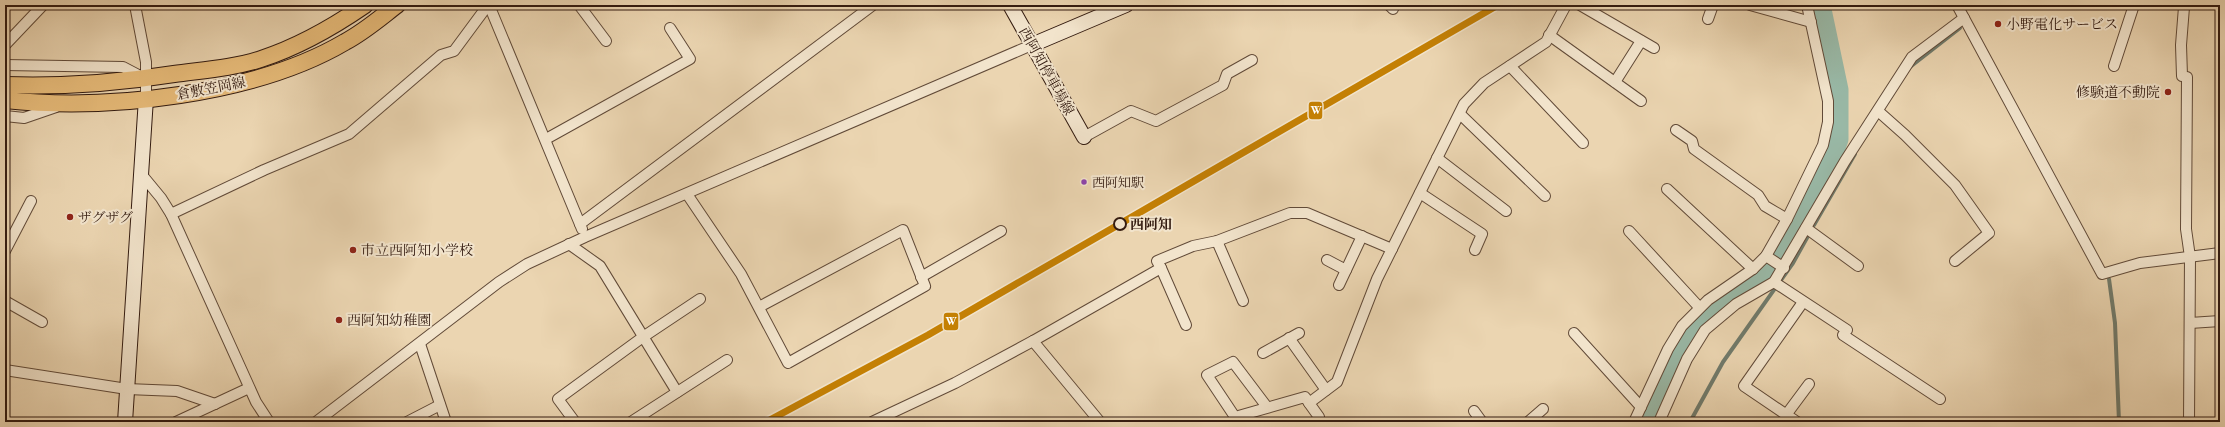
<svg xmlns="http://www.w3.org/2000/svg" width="2225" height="427" viewBox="0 0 2225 427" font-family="'EB Garamond','Noto Serif JP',serif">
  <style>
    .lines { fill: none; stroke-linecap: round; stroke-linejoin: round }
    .stream { stroke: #707a6b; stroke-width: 4 }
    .river { stroke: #99b9a7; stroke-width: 23 }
    .street-casing { stroke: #614a38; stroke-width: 12 }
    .secondary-casing { stroke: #331b10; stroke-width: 16 }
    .primary-casing { stroke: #331b10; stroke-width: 18 }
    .street { stroke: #f2e4cc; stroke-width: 10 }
    .secondary { stroke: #f2e4cc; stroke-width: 14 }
    .primary { stroke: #e6ba78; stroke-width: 16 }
    .rail-1-casing { stroke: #f2e4cc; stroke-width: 10 }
    .rail-1 { stroke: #c48004; stroke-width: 7 }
    .poi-dot { fill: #8f2418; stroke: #f2e4cc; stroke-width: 1.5 }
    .bus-dot { fill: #8e44ad; stroke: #f2e4cc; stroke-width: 1.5 }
    .stop-dot { fill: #f2e4cc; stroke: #331b10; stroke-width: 2 }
    .labels { text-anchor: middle; stroke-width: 4; stroke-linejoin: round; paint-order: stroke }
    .bus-label { font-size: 13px; fill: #331b10; stroke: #f2e4cc; text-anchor: start }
    .poi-label { font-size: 14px; fill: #331b10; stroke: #f2e4cc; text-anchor: start }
    .street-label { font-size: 14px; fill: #331b10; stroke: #f2e4cc }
    .stop-label { font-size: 14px; font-weight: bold; fill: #331b10; stroke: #f2e4cc; text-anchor: start }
    .line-badge { stroke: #f2e4cc; stroke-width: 1.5 }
    .badge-label { font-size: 11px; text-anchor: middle; font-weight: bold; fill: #fff }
  </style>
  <rect width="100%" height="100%" fill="#ebd5b1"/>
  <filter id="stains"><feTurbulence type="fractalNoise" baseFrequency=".005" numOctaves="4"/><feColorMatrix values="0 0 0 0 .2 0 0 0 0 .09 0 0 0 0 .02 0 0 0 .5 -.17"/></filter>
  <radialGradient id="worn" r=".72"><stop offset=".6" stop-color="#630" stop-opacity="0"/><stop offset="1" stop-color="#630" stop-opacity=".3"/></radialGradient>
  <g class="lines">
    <!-- stream -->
    <g class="stream">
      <path d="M 1910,67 L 1960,28"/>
      <path d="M 1814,225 L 1855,154"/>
      <path d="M 2109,279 L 2115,323 L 2119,422"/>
      <path d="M 1690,422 L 1723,362 L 1793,263 L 1808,236"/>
    </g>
    <!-- river -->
    <path class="river" d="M 1646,422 L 1687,334 L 1720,302 L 1767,276 L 1780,257 L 1829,161 L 1837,139 L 1837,90 L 1819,5"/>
    <!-- street casing -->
    <g class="street-casing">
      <g id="street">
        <path d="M 135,5 L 146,62 L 146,98"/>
        <path d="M 489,5 L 582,229"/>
        <path d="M 579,5 L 606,41"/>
        <path d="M 1389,5 L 1393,9"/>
        <path d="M 1580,5 L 1654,48"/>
        <path d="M 1750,5 L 1811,22"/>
        <path d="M 1957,5 L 2102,274 L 2140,263 L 2220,253"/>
        <path d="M 1708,19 L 1713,5"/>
        <path d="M 1549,35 L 1641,101"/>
        <path d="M 5,45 L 43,5"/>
        <path d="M 5,65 L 123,67 L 144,78"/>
        <path d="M 1510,66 L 1583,143"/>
        <path d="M 2114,66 L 2134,5"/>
        <path d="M 2182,76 L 2181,45 L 2184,7"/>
        <path d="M 2187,77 L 2186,229 L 2190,257 L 2189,422"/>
        <path d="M 1615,82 L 1641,41"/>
        <path d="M 1878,111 L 1905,135 L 1955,185 L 1989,233 L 1955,261"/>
        <path d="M 1460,114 L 1545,196"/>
        <path d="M 5,116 L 24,118 L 56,107"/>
        <path d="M 1676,130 L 1692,141 L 1694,149 L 1758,195 L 1765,206 L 1787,219"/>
        <path d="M 1084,137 L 1131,111 L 1156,121 L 1223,85 L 1227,74 L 1252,60"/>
        <path d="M 546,139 L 690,59 L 670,28"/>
        <path d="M 1437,158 L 1506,211"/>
        <path d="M 142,175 L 161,198 L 171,214 L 256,402 L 269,422"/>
        <path d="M 1667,189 L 1753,269"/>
        <path d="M 1420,193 L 1482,234 L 1475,250"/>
        <path d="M 687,194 L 741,274 L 788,363 L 925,286 L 903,230 L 759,307"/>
        <path d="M 171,214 L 264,170 L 349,134 L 441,55 L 454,51 L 488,5"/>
        <path d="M 580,224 L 873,5"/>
        <path d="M 1806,228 L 1858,266"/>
        <path d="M 1629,231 L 1699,307"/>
        <path d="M 1217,241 L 1243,301"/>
        <path d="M 569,244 L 600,266 L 677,392"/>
        <path d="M 5,251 L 31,201"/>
        <path d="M 1766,256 L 1784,268"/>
        <path d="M 1327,260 L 1346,270"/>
        <path d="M 1161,268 L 1186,325"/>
        <path d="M 921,277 L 1001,231"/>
        <path d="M 1774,282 L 1847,330 L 1843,335 L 1940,399"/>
        <path d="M 1339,285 L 1362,236"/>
        <path d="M 5,301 L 42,322"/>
        <path d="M 2190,323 L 2220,321"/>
        <path d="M 1574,333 L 1641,407"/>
        <path d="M 1289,338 L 1326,390"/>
        <path d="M 1033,341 L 1161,268 L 1157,261 L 1193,246 L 1217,241 L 1290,213 L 1307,213 L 1392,249"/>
        <path d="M 420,344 L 446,422"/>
        <path d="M 1263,353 L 1299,333"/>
        <path d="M 5,370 L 127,389 L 177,391 L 215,404"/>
        <path d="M 1267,407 L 1233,362 L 1207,375 L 1235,417 L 1305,397 L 1309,403"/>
        <path d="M 1474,411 L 1482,422"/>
        <path d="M 1786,415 L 1809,384"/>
        <path d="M 176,422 L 249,388"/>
        <path d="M 316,422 L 499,282 L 527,264 L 585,237 L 1034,44"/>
        <path d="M 407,422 L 440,405"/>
        <path d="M 575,422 L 558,399 L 643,337 L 700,299"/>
        <path d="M 631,422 L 727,360"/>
        <path d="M 872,422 L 955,383 L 1033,341 L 1100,422"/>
        <path d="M 1317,422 L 1319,417 L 1309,403 L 1337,382 L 1377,279 L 1464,104 L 1484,83 L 1546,42 L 1566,5"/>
        <path d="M 1528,422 L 1543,409"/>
        <path d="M 1634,422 L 1668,349 L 1682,326 L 1708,300 L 1753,269 L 1766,256 L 1787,219 L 1823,145 L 1828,122 L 1828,101 L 1807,5"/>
        <path d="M 1659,422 L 1687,359 L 1705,330 L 1736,304 L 1774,282 L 1845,161 L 1912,57 L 1964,18"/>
        <path d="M 1797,422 L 1744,386 L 1803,302"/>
      </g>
    </g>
    <!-- secondary casing -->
    <g class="secondary-casing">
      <g id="secondary">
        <path d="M 1010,5 L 1084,137"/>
        <path d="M 1034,44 L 1126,5"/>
        <path d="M 125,422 L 146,98"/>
      </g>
    </g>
    <!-- primary casing -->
    <g class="primary-casing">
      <g id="primary">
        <path d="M 5,85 C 62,87 117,83 174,74 C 203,70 233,68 261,59 C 298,47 333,27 365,5"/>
        <path d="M 5,100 C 108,111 255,95 345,42 C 364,32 380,18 397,5"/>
      </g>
    </g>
    <!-- street -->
    <use href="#street" class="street"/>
    <!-- secondary -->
    <use href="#secondary" class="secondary"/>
    <!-- primary -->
    <use href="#primary" class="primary"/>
    <!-- rail-1 casing -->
    <g class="rail-1-casing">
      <path id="rail-1" d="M 766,422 L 928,335 L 1498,5"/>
    </g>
    <!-- rail-1 -->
    <use href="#rail-1" class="rail-1"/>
  </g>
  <!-- markers -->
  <g class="poi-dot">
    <circle cx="1998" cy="24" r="4"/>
    <circle cx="2168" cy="92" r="4"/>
    <circle cx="70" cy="217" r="4"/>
    <circle cx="353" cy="250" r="4"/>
    <circle cx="339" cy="320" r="4"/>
  </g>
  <circle class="bus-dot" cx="1084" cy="182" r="3.5"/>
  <circle class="stop-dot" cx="1120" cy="224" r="6"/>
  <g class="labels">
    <!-- bus labels -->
    <g class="bus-label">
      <text x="1092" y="187">西阿知駅</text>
    </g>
    <!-- poi labels -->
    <g class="poi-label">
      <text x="2006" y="29">小野電化サービス</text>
      <text x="2160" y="97" text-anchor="end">修験道不動院</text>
      <text x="78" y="222">ザグザグ</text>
      <text x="361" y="255">市立西阿知小学校</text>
      <text x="347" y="325">西阿知幼稚園</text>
    </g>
    <!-- street labels -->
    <g class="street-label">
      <text transform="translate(1047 71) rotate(61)" y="5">西阿知停車場線</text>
      <text transform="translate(211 88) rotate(-11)" y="5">倉敷笠岡線</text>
    </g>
    <!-- stop labels -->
    <g class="stop-label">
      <text x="1130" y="229">西阿知</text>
    </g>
  </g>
  <g class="line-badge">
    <rect x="1308" y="101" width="15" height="19" rx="4" fill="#c48004"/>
    <rect x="943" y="312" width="16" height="19" rx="4" fill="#c48004"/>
  </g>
  <g class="badge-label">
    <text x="1316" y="114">W</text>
    <text x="951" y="325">W</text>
  </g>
  <!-- margin -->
  <rect width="2225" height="427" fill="none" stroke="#ebd5b1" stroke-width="20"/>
  <rect x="6" y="6" width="2213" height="415" fill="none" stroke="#331b10" stroke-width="2"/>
  <rect x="10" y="10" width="2205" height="407" fill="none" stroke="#331b10"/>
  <rect width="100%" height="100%" filter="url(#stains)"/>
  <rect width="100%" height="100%" fill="url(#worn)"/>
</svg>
